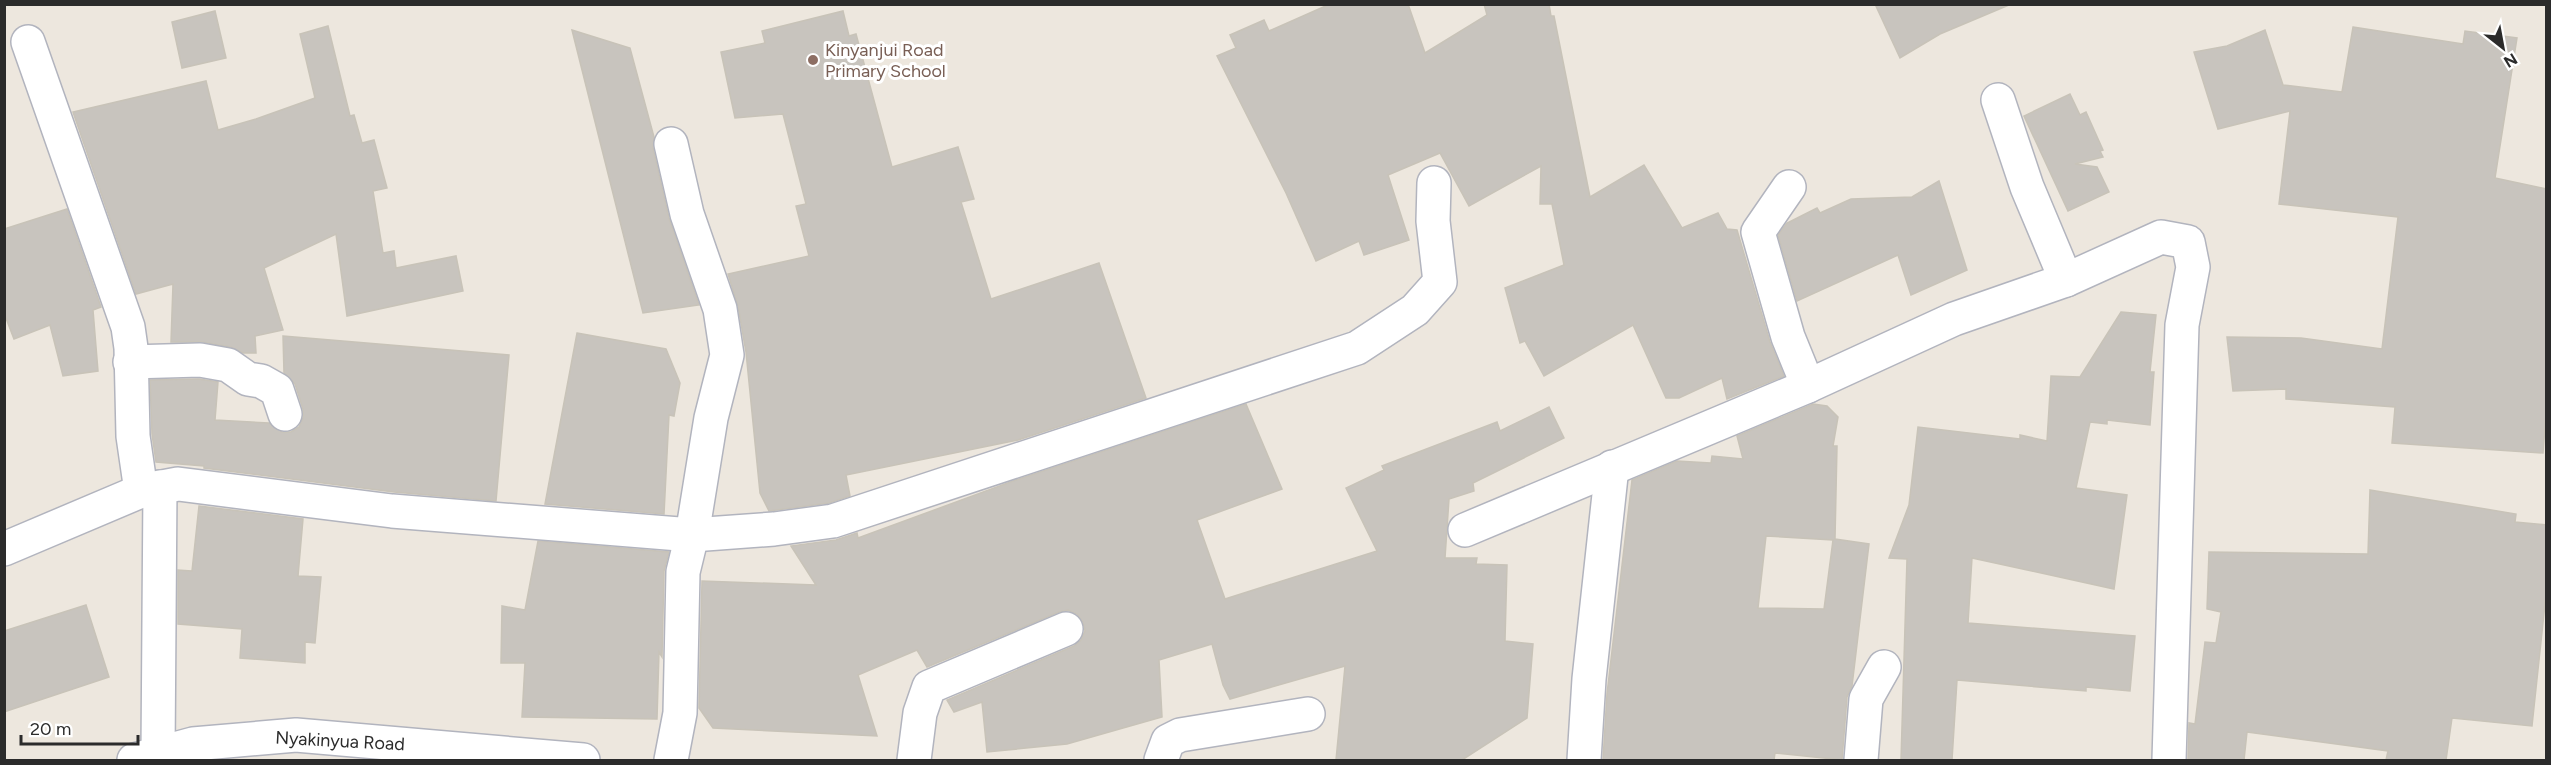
<svg xmlns="http://www.w3.org/2000/svg" width="2551" height="765" viewBox="0 0 2551 765" font-family="Figtree,sans-serif">
  <style>
    .building { fill: #c8c4be; stroke: #c8c3b8; stroke-width: 1.5; fill-rule: evenodd }
    .lines { fill: none; stroke-linecap: round; stroke-linejoin: round }
    .minor-casing { stroke: #b2b4be; stroke-width: 36 }
    .minor { stroke: #fff; stroke-width: 33 }
    .education-dot { fill: #8d6e63; stroke: #fff; stroke-width: 2 }
    .labels { text-anchor: middle; stroke-width: 6; stroke-linejoin: round; paint-order: stroke }
    .education-label { font-size: 18px; fill: #785e54; stroke: #fff; text-anchor: start }
    .street-label { font-size: 18px; fill: #2b2b2b; stroke: #fff }
  </style>
  <rect width="100%" height="100%" fill="#ede7de"/>
  <!-- building -->
  <g class="building">
    <path d="M 1330,4 L 1408,4 L 1425,53 L 1487,15 L 1484,4 L 1549,4 L 1551,16 L 1554,16 L 1590,197 L 1644,165 L 1682,228 L 1718,213 L 1727,229 L 1737,230 L 1770,342 L 1784,376 L 1727,399 L 1722,378 L 1679,398 L 1666,398 L 1633,325 L 1544,376 L 1525,341 L 1520,343 L 1505,288 L 1564,265 L 1552,204 L 1540,204 L 1541,166 L 1469,206 L 1440,153 L 1388,175 L 1409,240 L 1364,255 L 1359,241 L 1316,261 L 1286,193 L 1217,56 L 1236,48 L 1230,35 L 1264,20 L 1269,31 Z"/>
    <path d="M 1875,4 L 2009,4 L 2009,5 L 1940,34 L 1900,58 Z"/>
    <path d="M 215,11 L 226,58 L 182,68 L 172,22 Z"/>
    <path d="M 843,11 L 849,36 L 856,34 L 892,167 L 958,147 L 974,199 L 961,202 L 991,299 L 1099,263 L 1146,398 L 1018,440 L 846,475 L 850,496 L 829,503 L 769,511 L 760,493 L 746,352 L 738,306 L 728,274 L 809,256 L 796,206 L 806,204 L 783,114 L 735,118 L 721,52 L 765,43 L 762,31 Z"/>
    <path d="M 328,26 L 350,116 L 354,115 L 362,143 L 374,140 L 387,188 L 373,191 L 383,253 L 394,251 L 396,268 L 456,256 L 463,291 L 347,316 L 336,234 L 264,268 L 283,330 L 255,336 L 256,353 L 243,353 L 231,347 L 203,342 L 171,342 L 173,284 L 136,294 L 73,112 L 206,81 L 218,130 L 256,119 L 315,98 L 300,34 Z"/>
    <path d="M 2353,27 L 2463,44 L 2465,31 L 2517,38 L 2495,178 L 2547,189 L 2547,401 L 2543,453 L 2392,443 L 2395,407 L 2286,399 L 2286,389 L 2233,391 L 2227,337 L 2301,338 L 2382,349 L 2398,217 L 2279,204 L 2290,111 L 2218,129 L 2194,52 L 2227,46 L 2265,30 L 2283,85 L 2342,92 Z"/>
    <path d="M 572,30 L 630,48 L 654,137 L 653,148 L 669,218 L 699,305 L 643,313 Z"/>
    <path d="M 2070,94 L 2080,115 L 2086,112 L 2103,150 L 2100,151 L 2103,157 L 2075,164 L 2097,167 L 2109,192 L 2068,211 L 2024,116 Z"/>
    <path d="M 1939,181 L 1967,270 L 1911,295 L 1898,255 L 1797,301 L 1778,235 L 1787,223 L 1817,208 L 1820,213 L 1851,199 L 1912,197 Z"/>
    <path d="M 67,209 L 101,307 L 93,310 L 98,371 L 63,376 L 50,325 L 14,339 L 4,313 L 4,229 Z"/>
    <path d="M 2121,312 L 2156,315 L 2150,372 L 2154,372 L 2150,425 L 2107,420 L 2107,424 L 2090,422 L 2076,488 L 2127,495 L 2114,589 L 1972,558 L 1968,623 L 2135,636 L 2130,691 L 2086,687 L 2086,691 L 1957,680 L 1952,760 L 1901,760 L 1907,559 L 1889,558 L 1909,505 L 1918,427 L 2020,439 L 2020,435 L 2047,441 L 2051,376 L 2080,377 Z"/>
    <path d="M 577,333 L 666,349 L 680,383 L 674,416 L 669,415 L 664,514 L 545,504 Z"/>
    <path d="M 283,336 L 509,355 L 496,501 L 394,492 L 204,468 L 204,466 L 156,462 L 152,434 L 150,380 L 199,379 L 218,382 L 215,420 L 269,423 L 282,432 L 291,432 L 299,427 L 303,418 L 303,409 L 295,384 L 284,373 Z"/>
    <path d="M 1246,404 L 1282,489 L 1197,520 L 1225,599 L 1377,551 L 1346,488 L 1384,470 L 1382,466 L 1497,422 L 1500,431 L 1549,407 L 1564,438 L 1473,483 L 1474,491 L 1449,499 L 1445,558 L 1477,558 L 1476,564 L 1507,565 L 1505,641 L 1533,644 L 1527,718 L 1462,760 L 1336,760 L 1345,666 L 1230,699 L 1223,685 L 1212,644 L 1159,660 L 1162,717 L 1067,744 L 987,752 L 982,702 L 954,712 L 947,700 L 1074,646 L 1081,640 L 1085,631 L 1083,622 L 1077,614 L 1068,610 L 1059,612 L 927,667 L 917,650 L 858,675 L 877,736 L 713,728 L 699,708 L 702,581 L 816,585 L 791,546 L 836,540 L 857,533 L 858,538 L 1016,480 Z"/>
    <path d="M 1813,404 L 1827,406 L 1838,417 L 1833,446 L 1837,446 L 1835,539 L 1869,544 L 1852,686 L 1847,697 L 1842,760 L 1775,753 L 1774,760 L 1603,760 L 1607,694 L 1632,480 L 1677,461 L 1711,463 L 1712,456 L 1743,459 L 1737,436 ZM 1766,536 L 1833,540 L 1824,609 L 1758,608 Z"/>
    <path d="M 2370,490 L 2516,514 L 2515,522 L 2547,525 L 2547,585 L 2532,726 L 2452,718 L 2446,760 L 2386,760 L 2388,751 L 2247,732 L 2244,760 L 2188,760 L 2189,723 L 2195,724 L 2205,642 L 2216,643 L 2221,612 L 2207,609 L 2209,552 L 2368,554 Z"/>
    <path d="M 199,506 L 303,519 L 298,576 L 321,577 L 315,643 L 305,642 L 305,663 L 240,658 L 242,629 L 178,624 L 178,570 L 192,571 Z"/>
    <path d="M 538,541 L 669,552 L 664,571 L 662,657 L 659,652 L 657,719 L 522,717 L 525,663 L 501,663 L 502,606 L 525,610 Z"/>
    <path d="M 86,605 L 109,677 L 4,712 L 4,631 Z"/>
  </g>
  <g class="lines">
    <!-- minor casing -->
    <g class="minor-casing">
      <g id="minor">
        <path d="M 28,42 L 128,327 L 131,348 L 133,436 L 141,491"/>
        <path d="M 1998,100 L 2027,187 L 2066,280"/>
        <path d="M 1789,187 L 1758,232 L 1788,337 L 1808,386"/>
        <path d="M 130,362 L 200,360 L 228,365 L 248,379 L 261,381 L 277,390 L 285,414"/>
        <path d="M 1465,530 L 1808,386 L 1954,319 L 2066,280 L 2161,237 L 2188,242 L 2193,267 L 2182,325 L 2169,760"/>
        <path d="M 4,549 L 141,491 L 178,484 L 392,511 L 692,535 L 774,529 L 833,521 L 1357,348 L 1415,310 L 1440,282 L 1433,221 L 1434,183"/>
        <path d="M 158,753 L 160,487"/>
        <path d="M 134,760 L 193,744 L 296,735 L 583,760"/>
        <path d="M 671,760 L 680,713 L 683,572 L 692,535 L 711,418 L 727,355 L 720,309 L 687,214 L 671,144"/>
        <path d="M 914,760 L 920,713 L 929,687 L 1066,629"/>
        <path d="M 1161,760 L 1168,741 L 1180,735 L 1308,714"/>
        <path d="M 1584,760 L 1589,679 L 1612,467"/>
        <path d="M 1861,760 L 1866,699 L 1884,667"/>
      </g>
    </g>
    <!-- minor -->
    <use href="#minor" class="minor"/>
  </g>
  <!-- markers -->
  <circle class="education-dot" cx="813" cy="60" r="6"/>
  <g class="labels">
    <!-- education labels -->
    <g class="education-label">
      <text x="825" y="56">Kinyanjui Road<tspan x="825" dy="21">Primary School</tspan></text>
    </g>
    <!-- street labels -->
    <g class="street-label">
      <text transform="translate(340 741) rotate(3)" y="6">Nyakinyua Road</text>
    </g>
  </g>
  <!-- border -->
  <rect width="2551" height="765" fill="none" stroke="#2b2b2b" stroke-width="12"/>
  <!-- north arrow -->
  <g transform="translate(2503 48) rotate(149)" stroke="#ffffff" stroke-width="4.5" paint-order="stroke">
  <path d="M0-4.5L10 22L0 15L-10 22Z" fill="#2b2b2b"/>
  <text y="-9" font-size="16" font-weight="bold" text-anchor="middle" fill="#2b2b2b">N</text>
  </g>
  <!-- scale -->
  <path d="M21 735v9h117v-9" fill="none" stroke="#2b2b2b" stroke-width="3"/>
  <text x="30" y="735" font-size="18" fill="#2b2b2b" stroke="#ffffff" stroke-width="4.5" paint-order="stroke">20 m</text>
</svg>
